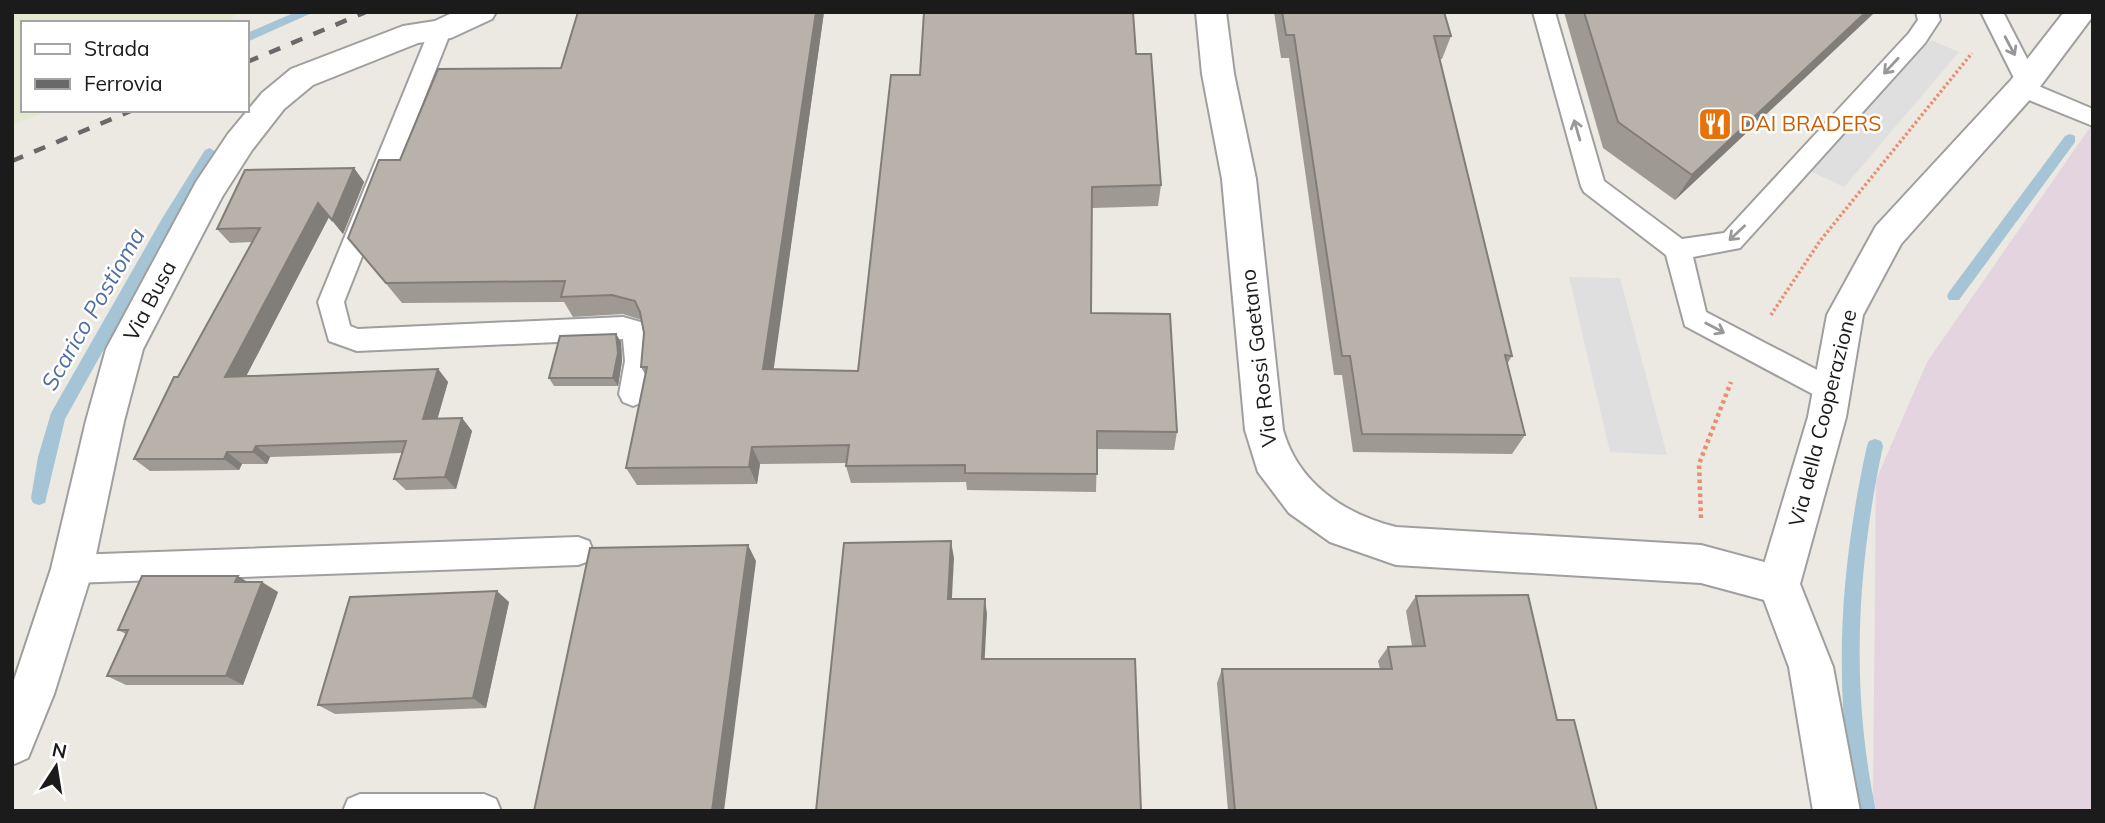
<svg xmlns="http://www.w3.org/2000/svg" width="2105" height="823" viewBox="0 0 2105 823" font-family="Mulish,sans-serif">
  <style>
    .industrial { fill: #e4d4df }
    .farmland { fill: #e3e9ce }
    .parking { fill: #dfdfdf }
    .lines { fill: none; stroke-linecap: round; stroke-linejoin: round }
    .stream { fill: #a5c4d5; fill-rule: evenodd }
    .service-casing { stroke: #9f9f9f; stroke-width: 4 }
    .minor-casing { stroke: #9f9f9f; stroke-width: 4 }
    .tertiary-casing { stroke: #9f9f9f; stroke-width: 4 }
    .path-far1 { stroke: #ea8e73; stroke-width: 3.5; stroke-dasharray: 2.5 2.5; stroke-linecap: butt }
    .path { stroke: #ea8e73; stroke-width: 4.5; stroke-dasharray: 3.5 3.5; stroke-linecap: butt }
    .service { fill: #fff; fill-rule: evenodd }
    .minor { fill: #fff; fill-rule: evenodd }
    .tertiary { fill: #fff; fill-rule: evenodd }
    .rail { stroke: #696969; stroke-width: 4.5; stroke-dasharray: 12 12; stroke-linecap: butt }
    .wall { fill: #9e9993 }
    .shaded-wall { fill: #817d78 }
    .building { fill: #b8b2ab; stroke: #817d78; stroke-width: 2 }
    .oneway { stroke: #989898 }
    .labels { text-anchor: middle; stroke-width: 5; stroke-linejoin: round; paint-order: stroke }
    .food-label { font-size: 21px; fill: #c56008; stroke: #fff; text-anchor: start }
    .street-label { font-size: 21px; fill: #1b1b1b; stroke: #fff }
    .water-label { font-size: 23px; font-style: italic; fill: #526f9f; stroke: #fff }
  </style>
  <rect width="100%" height="100%" fill="#ebe9e1"/>
  <!-- industrial -->
  <path class="industrial" d="M 2093,123 L 2093,811 L 1877,811 L 1873,797 L 1876,480 L 1927,362 Z"/>
  <!-- farmland -->
  <path class="farmland" d="M 12,12 L 238,12 L 227,23 L 23,23 L 23,110 L 50,110 L 12,125 Z"/>
  <!-- parking -->
  <g class="parking">
    <path d="M 1931,40 L 1959,52 L 1844,187 L 1810,171 Z"/>
    <path d="M 1569,277 L 1620,278 L 1667,455 L 1610,452 Z"/>
  </g>
  <g class="lines">
    <!-- stream -->
    <g class="stream">
      <path d="M 296,12 L 314,12 L 247,42 L 247,33 Z"/>
      <path d="M 2070,134 L 2075,136 L 2075,142 L 1959,300 L 1949,300 L 1947,296 L 1949,292 L 2065,136 Z"/>
      <path d="M 210,148 L 217,153 L 173,225 L 65,419 L 45,503 L 39,505 L 33,503 L 31,498 L 38,457 L 51,413 L 163,217 L 205,150 Z"/>
      <path d="M 1875,439 L 1881,441 L 1883,446 C 1857,568 1850,688 1876,811 L 1856,811 C 1832,688 1840,568 1867,446 L 1869,441 Z"/>
    </g>
    <!-- service casing -->
    <g class="service-casing">
      <g id="service">
        <path d="M 1533,12 L 1555,12 L 1604,181 L 1682,239 L 1724,233 L 1909,33 L 1918,20 L 1916,12 L 1938,12 L 1940,20 L 1925,43 L 1740,248 L 1693,257 L 1706,312 L 1842,383 L 1846,391 L 1842,399 L 1832,403 L 1822,399 L 1685,326 L 1666,255 L 1584,192 L 1581,186 Z"/>
        <path d="M 1981,12 L 2003,12 L 2038,80 L 2036,85 L 2093,109 L 2093,126 L 2014,94 L 2010,88 L 2016,82 Z"/>
        <path d="M 440,24 L 448,26 L 451,31 L 344,302 L 350,326 L 358,329 L 623,317 L 644,323 C 656,346 654,380 643,402 L 633,406 L 623,402 L 619,394 L 625,361 L 623,339 L 357,351 L 329,341 L 318,302 L 429,31 L 432,26 Z"/>
        <path d="M 578,537 L 589,541 L 593,551 L 589,561 L 578,565 L 72,583 L 61,579 L 57,569 L 61,559 L 72,555 Z"/>
        <path d="M 360,794 L 484,794 L 496,799 L 501,811 L 343,811 L 348,799 Z"/>
      </g>
    </g>
    <!-- minor casing -->
    <g class="minor-casing">
      <g id="minor">
        <path d="M 454,12 L 496,12 L 492,19 L 451,38 L 418,43 L 313,85 L 284,109 L 252,150 L 222,197 L 143,349 L 124,421 L 93,569 L 54,694 L 28,758 L 12,765 L 12,686 L 51,569 L 86,421 L 106,349 L 196,182 L 228,134 L 262,93 L 291,69 L 403,26 L 435,21 Z"/>
        <path d="M 1196,12 L 1226,12 L 1234,74 L 1256,179 L 1283,430 C 1298,483 1344,514 1396,527 L 1701,545 L 1794,570 L 1800,584 L 1794,598 L 1779,604 L 1701,583 L 1396,565 L 1330,542 L 1289,513 L 1258,472 L 1245,430 L 1222,179 L 1202,74 Z"/>
      </g>
    </g>
    <!-- tertiary casing -->
    <g class="tertiary-casing">
      <path id="tertiary" d="M 2064,12 L 2093,12 L 2093,16 L 2033,96 L 1901,244 L 1863,315 L 1846,417 L 1800,584 L 1833,667 L 1860,811 L 1813,811 L 1789,667 L 1758,584 L 1808,417 L 1827,315 L 1876,226 L 2011,80 Z"/>
    </g>
    <!-- path-far1 -->
    <path class="path-far1" d="M 1771,315 L 1820,241 L 1972,53"/>
    <!-- path -->
    <path class="path" d="M 1701,518 L 1699,464 L 1731,382"/>
    <!-- service -->
    <use href="#service" class="service"/>
    <!-- minor -->
    <use href="#minor" class="minor"/>
    <!-- tertiary -->
    <use href="#tertiary" class="tertiary"/>
    <!-- rail -->
    <g class="rail">
      <path d="M 247,62 L 366,12"/>
      <path d="M 12,161 L 133,110"/>
    </g>
  </g>
  <!-- wall -->
  <g class="wall">
    <path d="M 578,12 L 824,12 L 773,370 L 858,371 L 920,75 L 1136,54 L 1161,185 L 1158,206 L 1092,208 L 1091,313 L 1177,432 L 1174,450 L 1097,449 L 1096,492 L 967,490 L 966,482 L 851,483 L 846,466 L 846,463 L 760,464 L 757,484 L 637,485 L 626,468 L 645,374 L 641,367 L 644,333 L 642,320 L 623,314 L 573,317 L 564,302 L 402,303 L 348,238 L 400,160 L 561,68 Z"/>
    <path d="M 1274,12 L 1444,12 L 1451,36 L 1442,59 L 1440,59 L 1512,356 L 1507,364 L 1525,435 L 1512,454 L 1353,452 L 1342,375 L 1334,375 L 1289,58 L 1281,58 Z"/>
    <path d="M 1564,12 L 1875,12 L 1675,200 L 1603,148 Z"/>
    <path d="M 354,168 L 364,182 L 343,234 L 329,217 L 246,376 L 438,369 L 448,382 L 437,419 L 462,418 L 472,431 L 456,489 L 406,490 L 394,479 L 402,453 L 270,457 L 267,464 L 242,464 L 239,470 L 150,471 L 134,459 L 178,377 L 252,242 L 230,243 L 217,229 Z"/>
    <path d="M 621,342 L 622,361 L 618,386 L 554,386 L 549,378 Z"/>
    <path d="M 247,582 L 278,592 L 243,685 L 126,685 L 107,676 L 126,634 L 118,630 Z"/>
    <path d="M 1416,596 L 1557,720 L 1597,811 L 1228,811 L 1217,683 L 1222,669 L 1380,669 L 1378,661 L 1388,647 L 1412,646 L 1406,611 Z"/>
    <path d="M 509,602 L 486,708 L 335,714 L 318,705 Z"/>
  </g>
  <!-- shaded-wall -->
  <g class="shaded-wall">
    <path d="M 816,12 L 824,12 L 771,388 L 763,369 Z"/>
    <path d="M 1866,12 L 1875,12 L 1675,200 L 1692,175 Z"/>
    <path d="M 354,168 L 364,182 L 343,234 L 332,220 Z"/>
    <path d="M 318,203 L 329,217 L 239,390 L 225,377 Z"/>
    <path d="M 616,334 L 621,342 L 622,361 L 618,386 L 613,378 Z"/>
    <path d="M 438,369 L 448,382 L 434,431 L 423,419 Z"/>
    <path d="M 462,418 L 472,431 L 456,489 L 445,477 Z"/>
    <path d="M 256,446 L 270,457 L 267,464 L 253,452 Z"/>
    <path d="M 752,447 L 760,464 L 757,484 L 749,467 Z"/>
    <path d="M 227,452 L 242,464 L 239,470 L 224,459 Z"/>
    <path d="M 951,541 L 954,558 L 951,615 L 948,599 Z"/>
    <path d="M 748,545 L 756,561 L 724,811 L 712,811 Z"/>
    <path d="M 238,576 L 254,586 L 235,582 Z"/>
    <path d="M 262,582 L 278,592 L 243,685 L 226,676 Z"/>
    <path d="M 497,591 L 509,602 L 486,708 L 473,698 Z"/>
    <path d="M 985,599 L 987,614 L 984,672 L 982,659 Z"/>
  </g>
  <!-- building -->
  <g class="building">
    <path d="M 578,12 L 816,12 L 763,369 L 858,371 L 891,75 L 920,75 L 924,12 L 1133,12 L 1136,54 L 1151,54 L 1161,185 L 1092,187 L 1091,313 L 1170,314 L 1177,432 L 1097,431 L 1097,474 L 965,473 L 965,465 L 846,466 L 849,445 L 752,447 L 749,467 L 626,468 L 647,367 L 641,367 L 644,333 L 640,312 L 635,301 L 612,295 L 561,297 L 565,281 L 386,283 L 348,238 L 379,160 L 400,160 L 438,69 L 561,68 Z"/>
    <path d="M 1282,12 L 1444,12 L 1451,36 L 1434,36 L 1512,356 L 1505,355 L 1525,435 L 1362,434 L 1350,356 L 1342,356 L 1294,35 L 1286,35 Z"/>
    <path d="M 1584,12 L 1866,12 L 1692,175 L 1618,122 Z"/>
    <path d="M 354,168 L 332,220 L 318,203 L 225,377 L 438,369 L 423,419 L 462,418 L 445,477 L 394,479 L 406,441 L 256,446 L 253,452 L 227,452 L 224,459 L 134,459 L 174,377 L 178,377 L 260,228 L 217,229 L 245,170 Z"/>
    <path d="M 616,334 L 618,353 L 613,378 L 549,378 L 560,336 Z"/>
    <path d="M 951,541 L 948,599 L 985,599 L 982,659 L 1135,659 L 1141,811 L 816,811 L 844,543 Z"/>
    <path d="M 748,545 L 712,811 L 534,811 L 590,548 Z"/>
    <path d="M 142,576 L 238,576 L 235,582 L 262,582 L 226,676 L 107,676 L 128,630 L 118,630 Z"/>
    <path d="M 497,591 L 473,698 L 318,705 L 350,597 Z"/>
    <path d="M 1528,595 L 1557,720 L 1574,720 L 1597,811 L 1235,811 L 1222,669 L 1392,669 L 1388,647 L 1425,646 L 1416,596 Z"/>
  </g>
  <!-- one-way arrows -->
  <defs><path id="oneway-shaft" d="M-6 0H5M1.5-3L5.5 0L1.5 3" fill="none" stroke-width="1.6" stroke-linecap="round" stroke-linejoin="round" transform="scale(1.75)"/></defs>
  <g class="oneway">
    <use href="#oneway-shaft" transform="translate(2010 46) rotate(62)"/>
    <use href="#oneway-shaft" transform="translate(1891 66) rotate(133)"/>
    <use href="#oneway-shaft" transform="translate(1577 130) rotate(-106)"/>
    <use href="#oneway-shaft" transform="translate(1737 233) rotate(137)"/>
    <use href="#oneway-shaft" transform="translate(1715 328) rotate(28)"/>
  </g>
  <!-- icons -->
  <defs>
    <g id="restaurant-square" transform="scale(1.75)"><rect x="-9" y="-9" width="18" height="18" rx="4" fill="#e8710a" stroke="#fff"/><path d="M-5-6h1v4h1v-4h1v4h1v-4h1v5L-1.5 .5V6h-2V.5L-5-1ZM5-6V6H3V1.5H1.5Q1.5-4 5-6Z" fill="#fff"/></g>
  </defs>
  <g fill-rule="evenodd">
    <use href="#restaurant-square" x="1715" y="124"/>
  </g>
  <g class="labels">
    <!-- food labels -->
    <g class="food-label">
      <text x="1740" y="131">DAI BRADERS</text>
    </g>
    <!-- street labels -->
    <g class="street-label">
      <text transform="translate(150 301) rotate(-62)" y="7">Via Busa</text>
      <text transform="translate(1259 358) rotate(-97)" y="7">Via Rossi Gaetano</text>
      <text transform="translate(1823 418) rotate(-76)" y="7">Via della Cooperazione</text>
    </g>
    <!-- water labels -->
    <g class="water-label">
      <text transform="translate(93 309) rotate(-60)" y="8">Scarico Postioma</text>
    </g>
  </g>
  <!-- border -->
  <rect width="2105" height="823" fill="none" stroke="#1b1b1b" stroke-width="28"/>
  <!-- legend -->
  <rect x="21" y="21" width="228" height="91" fill="#ffffff" stroke="#a4a4a4" stroke-width="2"/>
  <rect x="35" y="44" width="35" height="10" fill="#ffffff" stroke="#a4a4a4" stroke-width="2"/>
  <text x="84" y="56" font-size="21" fill="#1b1b1b">Strada</text>
  <rect x="35" y="79" width="35" height="10" fill="#696969" stroke="#a4a4a4" stroke-width="2"/>
  <text x="84" y="91" font-size="21" fill="#1b1b1b">Ferrovia</text>
  <!-- north arrow -->
  <g transform="translate(56 767) rotate(12)" stroke="#ffffff" stroke-width="5" paint-order="stroke">
  <path d="M0-5L12 26L0 18L-12 26Z" fill="#1b1b1b"/>
  <text y="-10" font-size="19" font-weight="bold" text-anchor="middle" fill="#1b1b1b">N</text>
  </g>
</svg>
